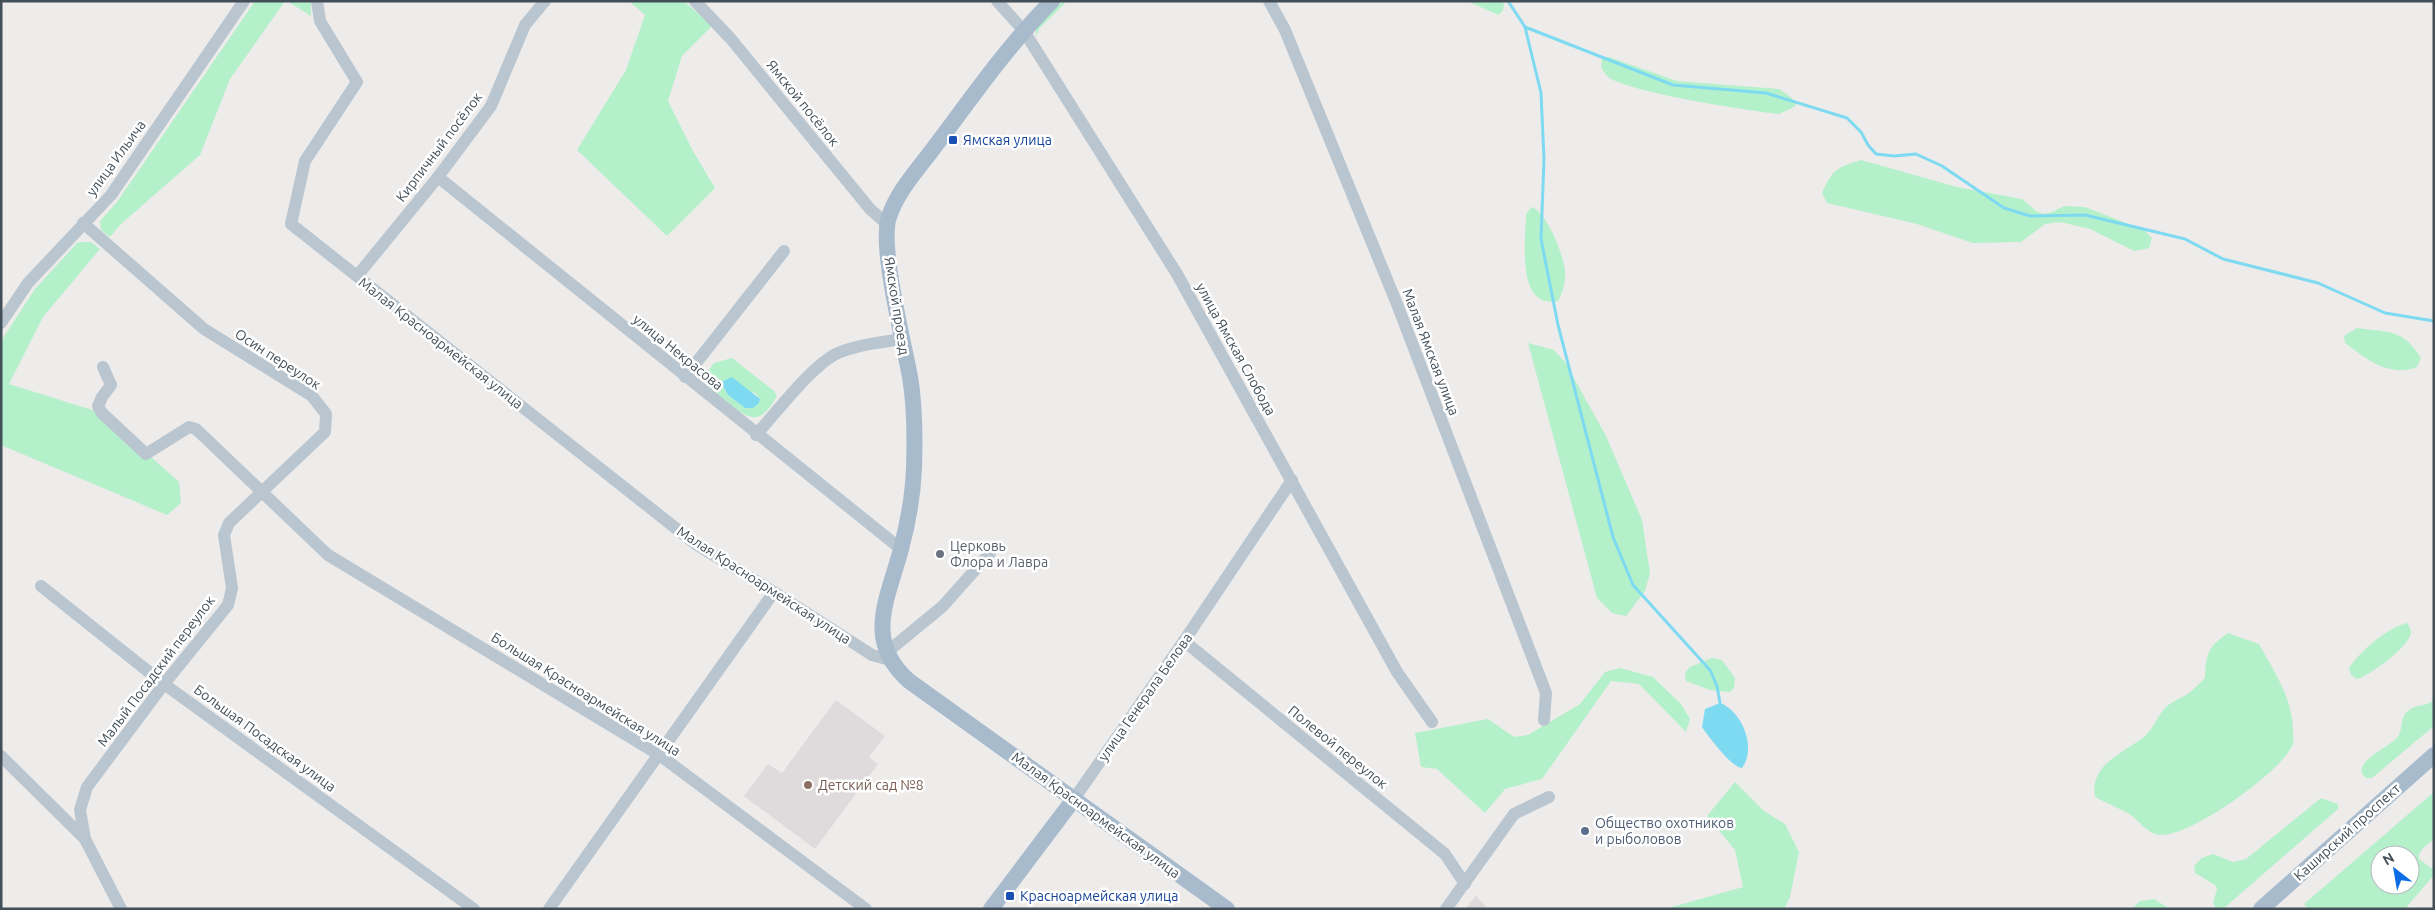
<svg xmlns="http://www.w3.org/2000/svg" width="2435" height="910" viewBox="0 0 2435 910" font-family="Ubuntu,sans-serif">
  <style>
    .education { fill: #dfdbdd }
    .green { fill: #b4f1cb; fill-rule: evenodd }
    .water { fill: #7edaf1 }
    .lines { fill: none; stroke-linecap: round; stroke-linejoin: round }
    .stream { stroke: #7edaf1; stroke-width: 3 }
    .minor { stroke: #bac6cf; stroke-width: 12 }
    .major { stroke: #a8bbcd; stroke-width: 16 }
    .transit-dot { fill: #1a4fb4; stroke: #fff; stroke-width: 2 }
    .worship-dot { fill: #6b7280; stroke: #fff; stroke-width: 2 }
    .education-dot { fill: #8d6e63; stroke: #fff; stroke-width: 2 }
    .service-dot { fill: #5c6f8a; stroke: #fff; stroke-width: 2 }
    .labels { text-anchor: middle; stroke-width: 5; stroke-linejoin: round; paint-order: stroke }
    .street-label { font-size: 14px; fill: #424f59; stroke: #fff }
    .transit-label { font-size: 14px; fill: #164399; stroke: #fff; text-anchor: start }
    .worship-label { font-size: 14px; fill: #5b616d; stroke: #fff; text-anchor: start }
    .education-label { font-size: 14px; fill: #785e54; stroke: #fff; text-anchor: start }
    .service-label { font-size: 14px; fill: #4e5e75; stroke: #fff; text-anchor: start }
  </style>
  <rect width="100%" height="100%" fill="#eeebeb"/>
  <!-- education -->
  <g class="education">
    <path d="M 836,700 L 885,736 L 869,757 L 878,764 L 815,849 L 744,796 L 768,764 L 782,773 Z"/>
    <path d="M 1475,896 L 1476,896 L 1488,909 L 1466,909 Z"/>
  </g>
  <!-- green -->
  <g class="green">
    <path d="M 255,1 L 285,1 L 230,79 L 200,155 L 121,224 L 110,237 L 101,230 L 100,221 L 117,202 Z"/>
    <path d="M 287,1 L 311,1 L 311,16 Z"/>
    <path d="M 629,1 L 684,1 L 712,26 L 682,56 L 668,101 L 693,151 L 715,188 L 667,236 L 577,150 L 626,70 L 645,15 Z"/>
    <path d="M 1063,1 L 1067,1 L 1039,29 L 1036,37 L 1036,28 Z"/>
    <path d="M 1467,1 L 1502,1 L 1504,3 L 1503,11 L 1498,15 Z"/>
    <path d="M 1609,57 L 1677,81 L 1779,89 L 1792,98 L 1796,106 L 1779,114 C 1751,111 1624,92 1607,76 C 1605,74 1603,70 1601,67 L 1602,59 Z"/>
    <path d="M 1861,160 L 1957,187 L 2022,199 L 2036,211 L 2043,214 L 2052,212 L 2064,206 L 2085,207 L 2144,230 L 2152,238 L 2149,248 L 2134,251 L 2090,229 L 2060,222 L 2045,224 L 2021,242 L 1973,243 L 1917,224 L 1827,203 L 1822,193 C 1833,169 1836,168 1861,160 Z"/>
    <path d="M 1532,207 C 1547,213 1564,255 1565,271 C 1566,281 1563,292 1558,301 C 1515,310 1526,237 1526,214 Z"/>
    <path d="M 84,242 L 91,242 L 100,249 L 43,317 L 9,384 L 102,413 L 179,482 L 181,503 L 167,515 L 1,445 L 1,341 L 35,289 L 77,243 Z"/>
    <path d="M 2357,328 C 2390,333 2402,328 2421,358 L 2417,367 C 2390,378 2366,359 2345,343 L 2344,336 Z"/>
    <path d="M 1528,343 L 1554,350 L 1565,362 L 1606,436 L 1642,520 L 1650,573 L 1645,591 L 1626,616 L 1612,613 L 1597,598 Z"/>
    <path d="M 732,358 L 774,391 L 777,396 C 759,428 748,419 725,400 C 717,393 707,387 702,379 L 714,363 ZM 723,386 L 755,393 L 760,399 L 759,403 L 745,408 L 728,395 Z"/>
    <path d="M 2407,623 C 2409,626 2411,629 2411,633 C 2409,647 2369,676 2357,679 L 2351,675 L 2349,668 C 2359,652 2388,627 2407,623 Z"/>
    <path d="M 2228,633 L 2259,644 C 2275,673 2293,699 2293,732 C 2293,736 2294,740 2293,744 C 2282,772 2191,836 2161,835 C 2147,834 2140,821 2129,814 C 2119,808 2106,803 2095,797 C 2089,764 2124,753 2145,736 C 2154,728 2157,716 2165,708 C 2171,702 2181,698 2188,694 C 2194,689 2200,683 2205,678 C 2206,653 2208,647 2228,633 Z"/>
    <path d="M 1712,658 L 1722,660 L 1735,678 L 1734,688 L 1730,692 L 1710,690 L 1686,681 L 1685,673 L 1690,667 Z"/>
    <path d="M 1620,668 L 1653,677 L 1681,704 L 1690,719 L 1686,732 L 1639,684 L 1611,681 L 1542,779 L 1505,789 L 1485,813 L 1437,769 L 1421,767 L 1415,733 L 1488,719 L 1514,737 L 1528,735 L 1580,704 L 1605,672 Z"/>
    <path d="M 2434,700 L 2434,726 L 2372,778 L 2366,778 C 2347,763 2394,746 2399,735 C 2403,726 2400,716 2409,710 C 2416,704 2426,707 2434,700 Z"/>
    <path d="M 1735,782 L 1764,811 L 1785,824 L 1799,852 L 1790,897 L 1784,909 L 1673,909 L 1672,907 L 1743,887 L 1735,850 L 1707,816 Z"/>
    <path d="M 2434,792 L 2434,839 C 2427,845 2418,850 2419,859 L 2434,870 L 2433,876 L 2405,909 L 2308,909 L 2304,904 ZM 2380,855 L 2410,855 L 2410,885 L 2380,885 Z"/>
    <path d="M 2321,798 L 2338,804 L 2338,809 L 2223,909 L 2216,909 L 2213,902 L 2217,890 L 2215,885 L 2195,873 L 2194,866 L 2202,858 L 2213,854 L 2233,862 L 2246,859 Z"/>
    <path d="M 2154,899 L 2170,909 L 2132,909 L 2140,901 Z"/>
  </g>
  <!-- water -->
  <g class="water">
    <path d="M 732,377 L 760,399 L 759,403 L 753,408 L 745,408 L 728,395 L 723,386 L 723,381 Z"/>
    <path d="M 1720,703 C 1742,711 1757,748 1742,768 C 1732,768 1708,736 1702,727 L 1705,709 Z"/>
  </g>
  <g class="lines">
    <!-- stream -->
    <g class="stream">
      <path d="M 1508,1 L 1525,27 L 1673,85 L 1766,93 L 1847,118 L 1861,132 L 1868,145 L 1876,154 L 1894,156 L 1916,154 L 1942,166 L 2004,208 L 2030,216 L 2085,215 L 2185,239 L 2223,259 L 2318,283 L 2385,313 L 2434,321"/>
      <path d="M 1525,27 L 1541,93 L 1544,159 L 1541,239 L 1558,325 L 1613,537 L 1633,585 L 1710,670 L 1717,686 L 1720,703"/>
    </g>
    <!-- minor -->
    <g class="minor">
      <path d="M 317,1 L 320,21 L 357,82 L 305,161 L 291,224 L 697,545 L 774,592 L 872,655 L 890,660"/>
      <path d="M 695,1 L 731,39 L 870,209 L 887,224"/>
      <path d="M 997,1 L 1024,31 L 1177,274 L 1397,672 L 1432,722"/>
      <path d="M 1269,1 L 1285,30 L 1397,304 L 1546,693 L 1544,720"/>
      <path d="M 438,177 L 901,549"/>
      <path d="M 83,223 L 204,329 L 312,396 L 326,414 L 325,432 L 229,523 L 224,535 L 232,588 L 228,605 L 164,684 L 87,787 L 80,810 L 85,839"/>
      <path d="M 357,276 L 438,177 L 491,106 L 525,25 L 545,1"/>
      <path d="M 1,323 L 28,283 L 111,195 L 244,1"/>
      <path d="M 103,367 L 111,385 L 102,397 L 98,406 L 102,413 L 146,454 L 189,427 L 196,429 L 328,555 L 658,754 L 866,909"/>
      <path d="M 685,377 L 784,251"/>
      <path d="M 756,435 C 775,414 813,364 838,353 C 858,345 881,342 902,339"/>
      <path d="M 41,586 L 164,684 L 474,909"/>
      <path d="M 1184,641 L 1445,854 L 1465,884"/>
      <path d="M 886,653 L 943,606 L 990,553"/>
      <path d="M 1,756 L 85,839 L 121,909"/>
      <path d="M 1074,799 L 1184,641 L 1292,480"/>
      <path d="M 549,909 L 774,592"/>
      <path d="M 1446,909 L 1514,814 L 1549,797"/>
    </g>
    <!-- major -->
    <g class="major">
      <path d="M 1052,1 C 1009,44 973,96 936,145 C 920,167 897,191 889,217 C 879,246 904,343 910,377 C 915,406 915,438 914,468 C 913,495 908,523 901,549 C 888,599 863,640 909,681 L 1227,909"/>
      <path d="M 991,909 L 1074,799"/>
      <path d="M 2261,909 L 2434,755"/>
    </g>
  </g>
  <!-- markers -->
  <g class="transit-dot">
    <rect x="948" y="135" width="10" height="10" rx="2.5"/>
    <rect x="1005" y="891" width="10" height="10" rx="2.5"/>
  </g>
  <circle class="worship-dot" cx="940" cy="554" r="5"/>
  <circle class="education-dot" cx="808" cy="785" r="5"/>
  <circle class="service-dot" cx="1585" cy="831" r="5"/>
  <g class="labels">
    <!-- street labels -->
    <g class="street-label">
      <text transform="translate(803 103) rotate(51)" y="5">Ямской посёлок</text>
      <text transform="translate(439 147) rotate(-53)" y="5">Кирпичный посёлок</text>
      <text transform="translate(116 158) rotate(-54)" y="5">улица Ильича</text>
      <text transform="translate(897 306) rotate(81)" y="5">Ямской проезд</text>
      <text transform="translate(441 343) rotate(38)" y="5">Малая Красноармейская улица</text>
      <text transform="translate(1236 349) rotate(61)" y="5">улица Ямская Слобода</text>
      <text transform="translate(678 352) rotate(39)" y="5">улица Некрасова</text>
      <text transform="translate(1431 352) rotate(69)" y="5">Малая Ямская улица</text>
      <text transform="translate(278 359) rotate(33)" y="5">Осин переулок</text>
      <text transform="translate(764 585) rotate(33)" y="5">Малая Красноармейская улица</text>
      <text transform="translate(156 671) rotate(-53)" y="5">Малый Посадский переулок</text>
      <text transform="translate(586 694) rotate(32)" y="5">Большая Красноармейская улица</text>
      <text transform="translate(1145 697) rotate(-55)" y="5">улица Генерала Белова</text>
      <text transform="translate(265 738) rotate(36)" y="5">Большая Посадская улица</text>
      <text transform="translate(1338 747) rotate(39)" y="5">Полевой переулок</text>
      <text transform="translate(1096 815) rotate(36)" y="5">Малая Красноармейская улица</text>
      <text transform="translate(2347 832) rotate(-42)" y="5">Каширский проспект</text>
    </g>
    <!-- transit labels -->
    <g class="transit-label">
      <text x="963" y="145">Ямская улица</text>
      <text x="1020" y="901">Красноармейская улица</text>
    </g>
    <!-- worship labels -->
    <g class="worship-label">
      <text x="950" y="551">Церковь<tspan x="950" dy="16">Флора и Лавра</tspan></text>
    </g>
    <!-- education labels -->
    <g class="education-label">
      <text x="818" y="790">Детский сад №8</text>
    </g>
    <!-- service labels -->
    <g class="service-label">
      <text x="1595" y="828">Общество охотников<tspan x="1595" dy="16">и рыболовов</tspan></text>
    </g>
  </g>
  <!-- border -->
  <rect width="2435" height="910" fill="none" stroke="#424f59" stroke-width="5"/>
  <!-- north arrow -->
  <g transform="translate(2395 870) rotate(329)"><circle r="24" fill="#ffffff" stroke="#b3b9bd"/>
  <path d="M0-4L9 19L0 12L-9 19Z" fill="#0c6de6"/>
  <text y="-8" font-size="14" font-weight="bold" text-anchor="middle" fill="#424f59">N</text>
  </g>
</svg>
